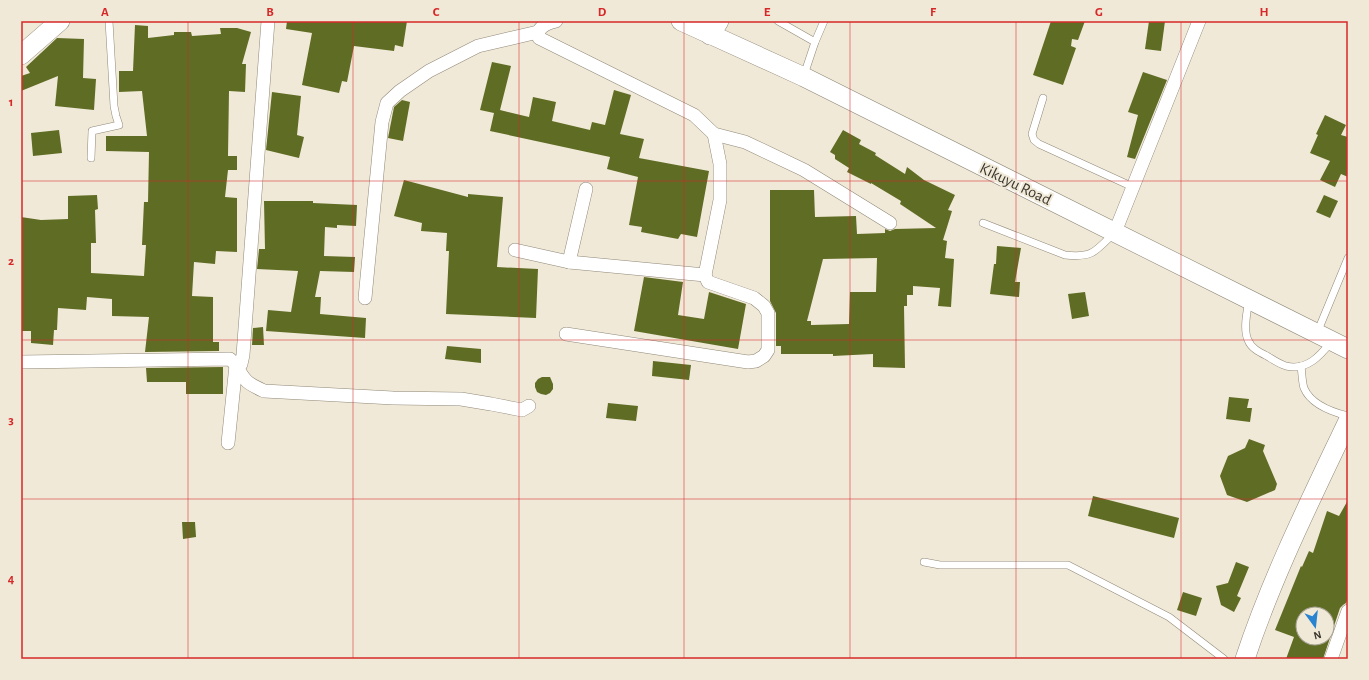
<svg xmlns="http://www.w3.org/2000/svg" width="1369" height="680" viewBox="0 0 1369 680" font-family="'Alegreya Sans',sans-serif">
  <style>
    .building { fill: #5f6c24; fill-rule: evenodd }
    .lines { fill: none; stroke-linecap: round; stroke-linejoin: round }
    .lane-casing { stroke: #908878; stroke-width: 8 }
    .street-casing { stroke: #908878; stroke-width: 14 }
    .secondary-casing { stroke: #908878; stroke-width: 20 }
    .lane { stroke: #fff; stroke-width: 7 }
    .street { stroke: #fff; stroke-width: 13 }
    .secondary { stroke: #fff; stroke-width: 19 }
    .grid { fill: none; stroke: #d62828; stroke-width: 1; stroke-opacity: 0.55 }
    .labels { text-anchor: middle; stroke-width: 4; stroke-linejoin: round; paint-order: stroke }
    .street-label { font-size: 16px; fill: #39352e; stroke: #f1e9d7 }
    .neatline { fill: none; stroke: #d62828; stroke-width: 1.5 }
    .grid-label { font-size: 13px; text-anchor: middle; font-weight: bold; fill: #d62828 }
  </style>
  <rect width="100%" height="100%" fill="#f1e9d7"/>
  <!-- building -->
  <g class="building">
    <path d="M 287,21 L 407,21 L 403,47 L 395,45 L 394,51 L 354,46 L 347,82 L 342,81 L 339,93 L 302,85 L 312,33 L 286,29 Z"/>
    <path d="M 1051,21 L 1085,21 L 1078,40 L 1072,39 L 1071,46 L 1076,48 L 1063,85 L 1033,75 Z"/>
    <path d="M 1149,21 L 1165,21 L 1161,51 L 1145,49 Z"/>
    <path d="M 135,25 L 148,26 L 148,38 L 174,35 L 174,32 L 191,32 L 192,36 L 221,34 L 220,28 L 237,28 L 251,32 L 242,64 L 246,64 L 245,92 L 229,91 L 228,156 L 237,156 L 237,170 L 228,170 L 225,197 L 237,198 L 237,252 L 216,251 L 215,264 L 194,262 L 192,296 L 213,297 L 213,342 L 219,342 L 219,351 L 145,352 L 149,317 L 112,316 L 112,299 L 87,297 L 86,310 L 58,308 L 57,330 L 54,330 L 53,345 L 31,343 L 31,331 L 21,331 L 21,217 L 41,220 L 68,219 L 68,196 L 97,195 L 98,209 L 95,210 L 96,243 L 91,243 L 91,273 L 144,276 L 146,245 L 142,245 L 144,202 L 148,202 L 149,152 L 106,151 L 106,136 L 147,136 L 142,91 L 119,92 L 119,71 L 133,71 Z"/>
    <path d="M 57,38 L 84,39 L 83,78 L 96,79 L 94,110 L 55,106 L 58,76 L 21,91 L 21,76 L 30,73 L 26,67 Z"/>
    <path d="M 492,62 L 511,66 L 500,110 L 529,117 L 533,97 L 556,102 L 552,121 L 590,130 L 592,122 L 605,125 L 614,90 L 631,95 L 620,134 L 644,139 L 639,158 L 709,171 L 697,237 L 681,234 L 678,239 L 641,232 L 642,227 L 629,225 L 638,177 L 607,169 L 610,157 L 490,131 L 494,113 L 480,110 Z"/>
    <path d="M 1143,72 L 1167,80 L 1135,159 L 1127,157 L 1138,115 L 1128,112 Z"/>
    <path d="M 272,92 L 301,96 L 297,135 L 304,137 L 299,158 L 266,150 Z"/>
    <path d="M 402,100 L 410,102 L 403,141 L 388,138 L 394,107 Z"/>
    <path d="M 1325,115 L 1346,125 L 1341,135 L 1348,137 L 1348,177 L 1341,174 L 1335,187 L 1320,180 L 1330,161 L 1310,153 L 1318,135 L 1316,134 Z"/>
    <path d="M 59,130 L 62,153 L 33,156 L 31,133 Z"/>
    <path d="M 843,130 L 861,140 L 859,144 L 876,153 L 875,155 L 905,174 L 907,167 L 924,180 L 955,195 L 948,210 L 952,211 L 943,240 L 947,241 L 945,258 L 954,259 L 951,307 L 938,306 L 940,288 L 913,286 L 913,295 L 907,295 L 907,306 L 904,306 L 905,368 L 873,367 L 873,354 L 833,356 L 833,354 L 781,354 L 781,346 L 776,346 L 776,313 L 770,301 L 770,190 L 814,190 L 815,217 L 856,216 L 857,234 L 885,233 L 885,229 L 890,231 L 895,229 L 936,228 L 900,204 L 901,201 L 871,183 L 871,184 L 847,172 L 849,168 L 835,159 L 835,155 L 830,152 ZM 877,258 L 876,292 L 850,292 L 849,324 L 811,325 L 811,321 L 807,321 L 823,259 Z"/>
    <path d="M 404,180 L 468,197 L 468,194 L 503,197 L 497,267 L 538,269 L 536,318 L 446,314 L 449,251 L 446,251 L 447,233 L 421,231 L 422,223 L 394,216 Z"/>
    <path d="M 1324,195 L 1338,201 L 1330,218 L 1316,212 Z"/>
    <path d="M 264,201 L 313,201 L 313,203 L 357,205 L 356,226 L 337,225 L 337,228 L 325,227 L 324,256 L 355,257 L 354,272 L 320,271 L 315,297 L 321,297 L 320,314 L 366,318 L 365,338 L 266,331 L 268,310 L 291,312 L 298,271 L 257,269 L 259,249 L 265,249 Z"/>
    <path d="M 997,246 L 1021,248 L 1015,282 L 1020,282 L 1019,297 L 990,294 L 994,264 L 996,264 Z"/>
    <path d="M 644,277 L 683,282 L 678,315 L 704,319 L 709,292 L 746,304 L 738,349 L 634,331 Z"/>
    <path d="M 1085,292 L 1089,316 L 1072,319 L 1068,294 Z"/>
    <path d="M 263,327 L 264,345 L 252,345 L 253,328 Z"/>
    <path d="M 447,346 L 481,349 L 481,363 L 445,359 Z"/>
    <path d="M 653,361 L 691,365 L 689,380 L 652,376 Z"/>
    <path d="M 223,367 L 223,394 L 186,394 L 186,382 L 147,382 L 146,368 Z"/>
    <path d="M 542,377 L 550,377 L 553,384 L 553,389 L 550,393 L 546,395 L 541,394 L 537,392 L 535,387 L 535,383 L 538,379 Z"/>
    <path d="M 1229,397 L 1249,399 L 1247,408 L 1252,408 L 1250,422 L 1226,419 Z"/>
    <path d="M 608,403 L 638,406 L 636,421 L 606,418 Z"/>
    <path d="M 1249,439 L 1265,445 L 1263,451 L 1277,484 L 1275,490 L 1247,502 L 1227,495 L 1220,476 L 1228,456 L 1245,448 Z"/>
    <path d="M 1093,496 L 1179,518 L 1174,538 L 1088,516 Z"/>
    <path d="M 1348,500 L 1348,599 L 1346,603 L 1343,605 L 1340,608 L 1323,659 L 1286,659 L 1294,637 L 1275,630 L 1301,566 L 1302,567 L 1309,551 L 1313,553 L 1327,511 L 1339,516 ZM 1303,614 L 1327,614 L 1327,638 L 1303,638 Z"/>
    <path d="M 182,522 L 195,522 L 196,537 L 183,539 Z"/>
    <path d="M 1236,562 L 1249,567 L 1237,596 L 1241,598 L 1234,612 L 1221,605 L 1216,586 L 1228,583 Z"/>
    <path d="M 1183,592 L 1202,598 L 1196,616 L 1177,610 Z"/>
  </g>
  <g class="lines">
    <!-- lane casing -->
    <g class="lane-casing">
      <g id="lane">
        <path d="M 778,21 L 815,42 L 804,75"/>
        <path d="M 815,42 L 824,21"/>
        <path d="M 1043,98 L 1032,134 L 1034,140 L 1039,144 L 1133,187"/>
        <path d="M 91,158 L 92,131 L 119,125 L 116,116 L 114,106 L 109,21"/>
        <path d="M 983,223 L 1065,255 C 1092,258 1095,252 1113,234"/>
        <path d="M 1249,300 C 1247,311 1243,330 1248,340 C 1251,348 1259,352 1267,356 C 1272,359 1279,364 1286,366 C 1307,371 1320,356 1332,341"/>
        <path d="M 1317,333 L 1348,258"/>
        <path d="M 1301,366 C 1302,373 1302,382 1304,388 C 1311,405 1332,412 1348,416"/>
        <path d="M 924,562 L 940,565 L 1068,565 L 1169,617 L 1224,659"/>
      </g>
    </g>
    <!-- street casing -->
    <g class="street-casing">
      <g id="street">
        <path d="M 556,21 C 548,23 542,25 538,32 L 539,38 L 694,115 L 714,134 L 745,142 L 804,170 L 890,223"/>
        <path d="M 1115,232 L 1199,21"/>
        <path d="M 515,250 L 569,262 L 705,275"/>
        <path d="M 569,262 L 586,189"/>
        <path d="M 365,298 L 382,122 L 387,103 L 400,91 L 429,71 L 478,46 L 538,32"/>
        <path d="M 566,334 L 748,362 L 756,361 L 764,356 L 768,350 L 768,313 L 764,306 L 754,298 L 708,282 L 705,275 L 720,200 L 720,164 L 714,134"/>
        <path d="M 21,362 L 230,359 L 236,365 L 241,364 L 243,355 L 268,21"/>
        <path d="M 236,365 C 245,382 247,383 264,391 L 393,398 L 461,399 L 491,404 L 522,410 L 529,406"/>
        <path d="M 228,443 L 236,365"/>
        <path d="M 1331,659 L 1348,611"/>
      </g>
    </g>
    <!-- secondary casing -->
    <g class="secondary-casing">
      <g id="secondary">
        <path d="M 681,21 L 804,77 L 1348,349"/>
        <path d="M 710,35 L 719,21"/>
        <path d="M 21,55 L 60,21"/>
        <path d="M 1245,659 C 1272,577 1311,499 1348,421"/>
      </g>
    </g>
    <!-- lane -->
    <use href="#lane" class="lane"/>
    <!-- street -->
    <use href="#street" class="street"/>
    <!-- secondary -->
    <use href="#secondary" class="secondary"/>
  </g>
  <!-- grid -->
  <path class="grid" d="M 188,21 L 188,659M 353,21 L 353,659M 519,21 L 519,659M 684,21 L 684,659M 850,21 L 850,659M 1016,21 L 1016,659M 1181,21 L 1181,659M 21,181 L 1348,181M 21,340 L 1348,340M 21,499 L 1348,499"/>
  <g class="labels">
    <!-- street labels -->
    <g class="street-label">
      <text transform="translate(1016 183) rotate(26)" y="6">Kikuyu Road</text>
    </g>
  </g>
  <!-- border -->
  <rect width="1369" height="680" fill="none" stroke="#f1e9d7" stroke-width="44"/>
  <!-- north arrow -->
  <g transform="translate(1315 626) rotate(165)"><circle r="19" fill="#f1e9d7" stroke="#a7a193"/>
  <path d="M0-3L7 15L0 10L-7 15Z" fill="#2884d1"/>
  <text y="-6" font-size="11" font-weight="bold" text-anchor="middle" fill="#39352e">N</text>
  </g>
  <rect x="22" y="22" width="1325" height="636" class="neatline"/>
  <g class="grid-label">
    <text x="105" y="16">A</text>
    <text x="270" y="16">B</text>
    <text x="436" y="16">C</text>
    <text x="602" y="16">D</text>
    <text x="767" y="16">E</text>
    <text x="933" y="16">F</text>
    <text x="1099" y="16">G</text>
    <text x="1264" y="16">H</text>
    <text x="11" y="106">1</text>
    <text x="11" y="265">2</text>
    <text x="11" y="424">3</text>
    <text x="11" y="583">4</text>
  </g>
</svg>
